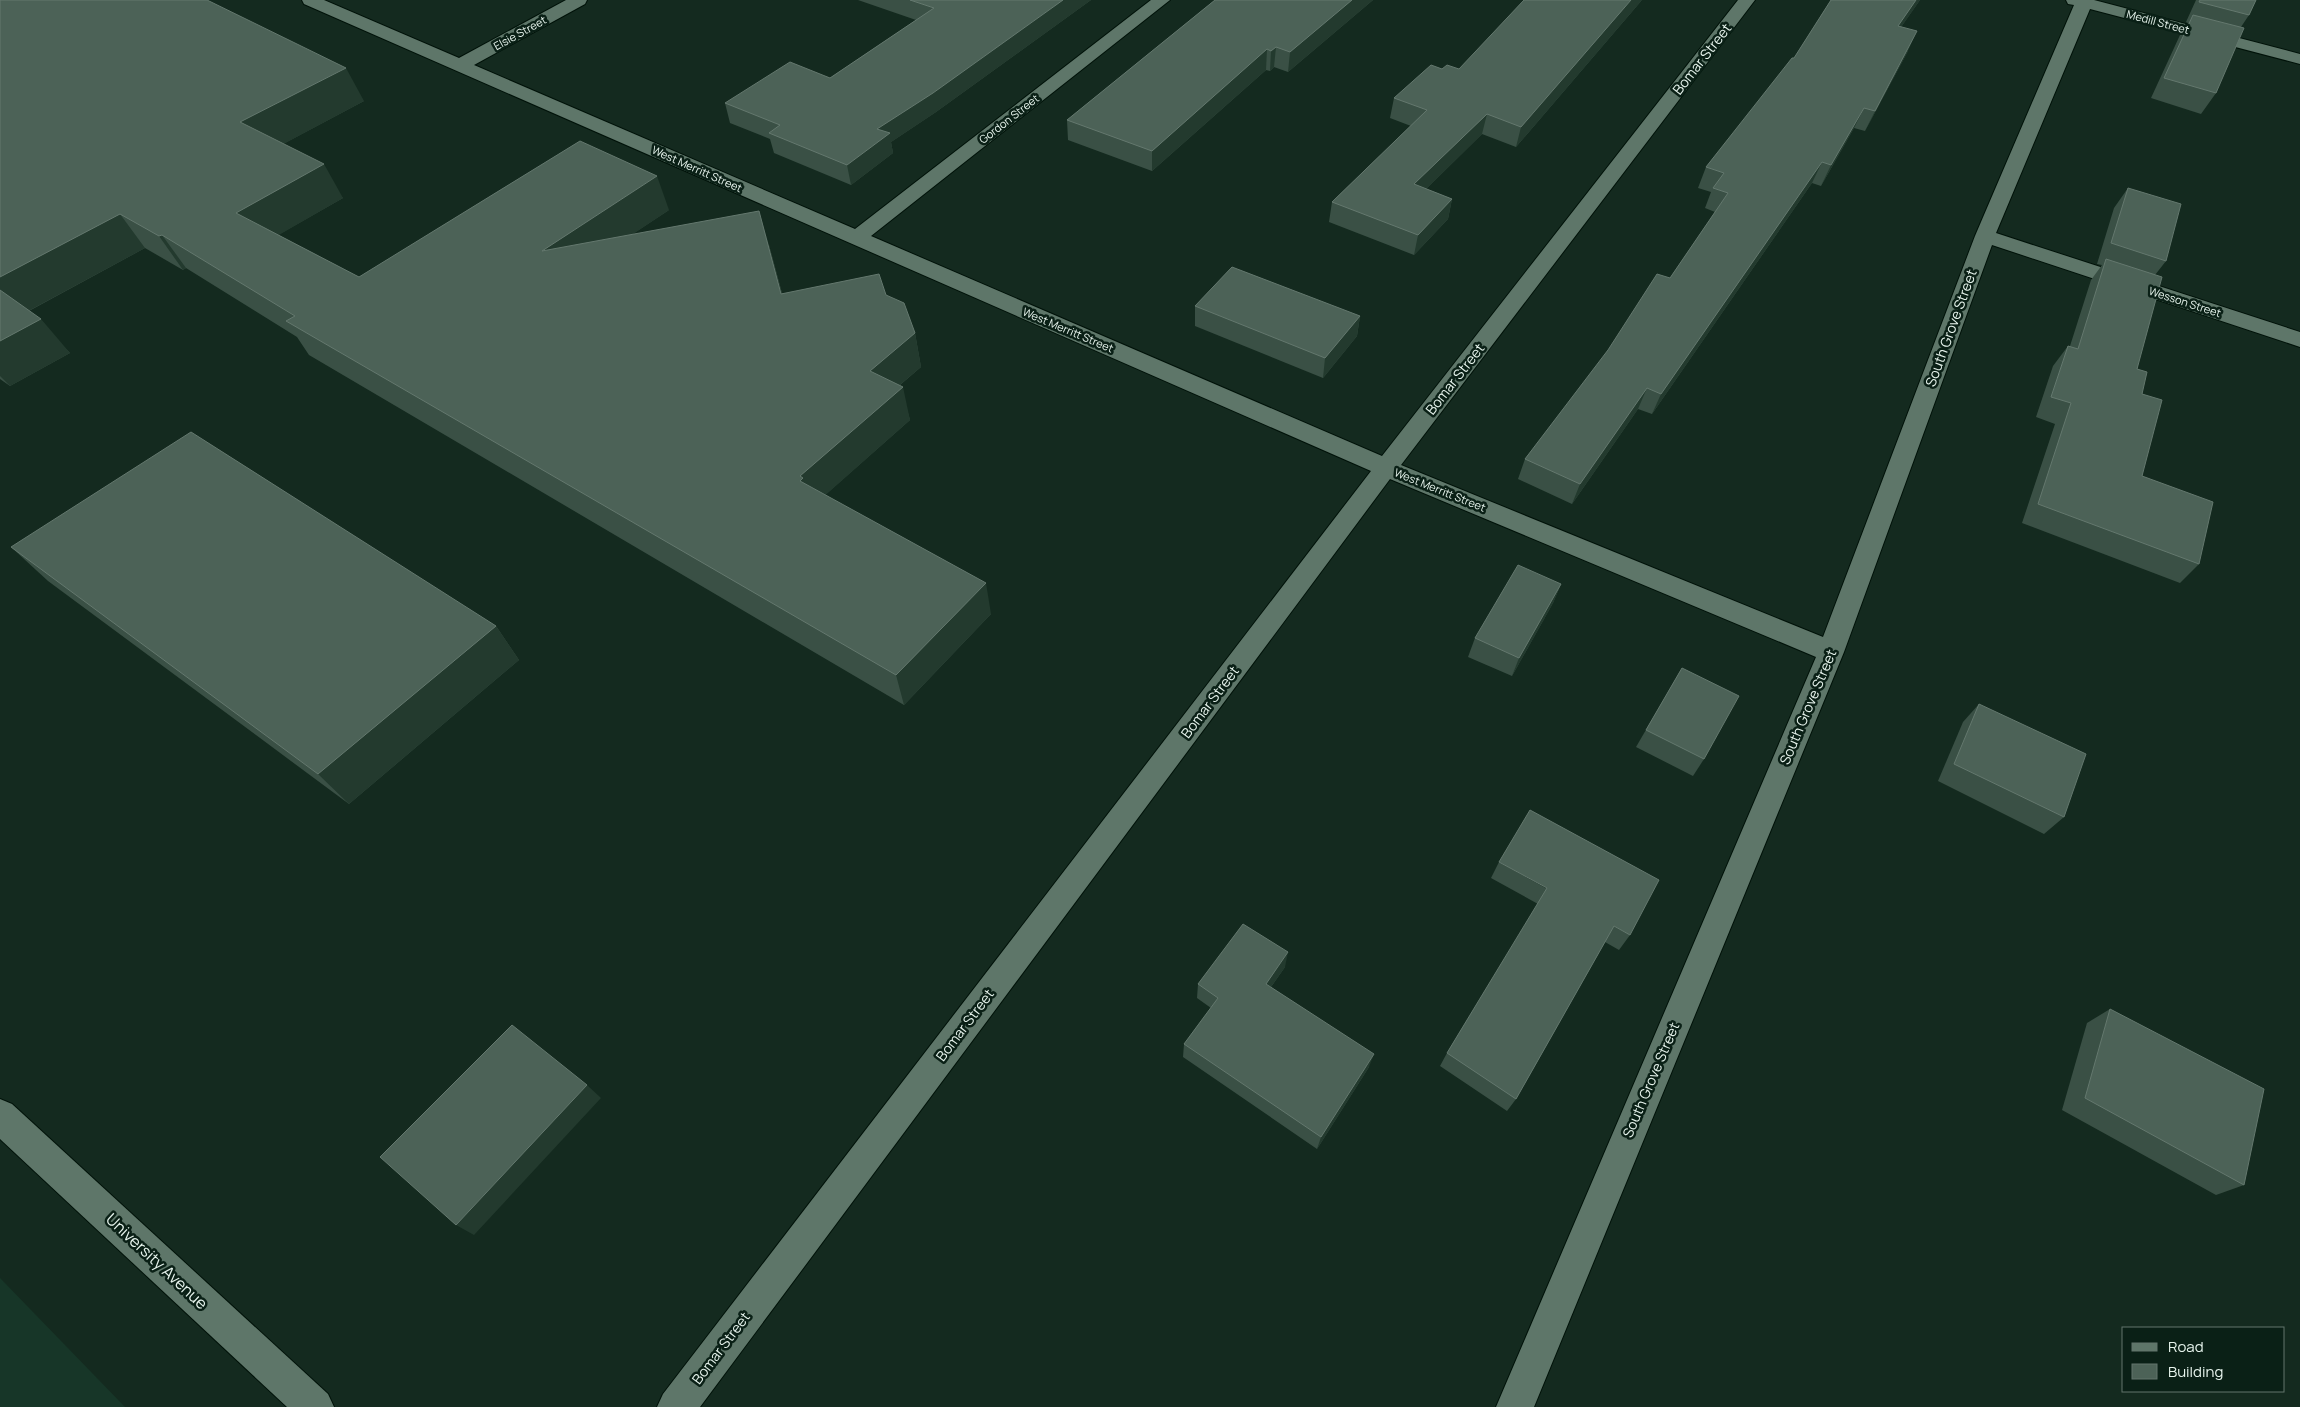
<svg xmlns="http://www.w3.org/2000/svg" width="2300" height="1407" viewBox="0 0 2300 1407" font-family="Manrope,sans-serif">
  <style>
    .built { fill: #173628 }
    .lines { fill: none; stroke-linecap: round; stroke-linejoin: round }
    .street-casing { stroke: #001209; stroke-width: 2 }
    .secondary-casing { stroke: #001209; stroke-width: 2 }
    .street { fill: #5e7669; fill-rule: evenodd }
    .secondary { fill: #5e7669; fill-rule: evenodd }
    .wall { fill: #3a5045 }
    .shaded-wall { fill: #233a2e }
    .building { fill: #4c6257; stroke: #64786e }
    .labels { text-anchor: middle; stroke-width: 5; stroke-linejoin: round; paint-order: stroke }
    .far-street-label { font-size: 11px; fill: #e6f3ec; stroke: #0a2016 }
    .street-label { font-size: 14px; fill: #e6f3ec; stroke: #0a2016 }
    .near-street-label { font-size: 16px; fill: #e6f3ec; stroke: #0a2016 }
  </style>
  <rect width="100%" height="100%" fill="#142a1f"/>
  <!-- built -->
  <path class="built" d="M 0,1278 L 125,1407 L 0,1407 Z"/>
  <g class="lines">
    <!-- street casing -->
    <g class="street-casing">
      <path id="street" d="M 302,0 L 324,0 L 459,58 L 566,0 L 587,0 L 585,4 L 474,65 L 855,229 L 1151,0 L 1170,0 L 871,236 L 1382,456 L 1738,0 L 1755,0 L 1401,465 L 1823,637 L 1975,236 L 2074,5 L 2068,4 L 2066,0 L 2094,0 L 2300,54 L 2300,64 L 2090,9 L 1996,233 L 2300,332 L 2300,347 L 1992,245 L 1844,652 L 1534,1407 L 1496,1407 L 1816,657 L 1390,479 L 700,1407 L 657,1407 L 663,1394 L 1371,471 L 304,4 Z"/>
    </g>
    <!-- secondary casing -->
    <g class="secondary-casing">
      <path id="secondary" d="M 0,1099 L 12,1104 L 328,1394 L 334,1407 L 287,1407 L 0,1139 Z"/>
    </g>
    <!-- street -->
    <use href="#street" class="street"/>
    <!-- secondary -->
    <use href="#secondary" class="secondary"/>
  </g>
  <!-- wall -->
  <g class="wall">
    <path d="M 0,0 L 364,101 L 283,144 L 343,198 L 278,235 L 359,277 L 669,210 L 631,235 L 769,245 L 782,293 L 886,295 L 915,333 L 921,367 L 900,385 L 910,420 L 825,495 L 991,614 L 904,705 L 309,355 L 297,337 L 186,268 L 183,270 L 145,248 L 29,311 L 70,353 L 10,386 L 0,379 Z"/>
    <path d="M 858,0 L 1091,0 L 936,112 L 891,142 L 893,153 L 851,185 L 774,153 L 770,139 L 730,123 L 725,103 L 830,78 L 916,20 Z"/>
    <path d="M 1215,0 L 1373,0 L 1288,72 L 1274,67 L 1270,71 L 1266,70 L 1152,171 L 1068,140 L 1067,120 Z"/>
    <path d="M 1642,0 L 1516,147 L 1482,134 L 1426,189 L 1452,199 L 1448,219 L 1414,255 L 1329,222 L 1332,202 L 1411,126 L 1390,118 L 1394,98 L 1442,69 L 1459,69 Z"/>
    <path d="M 1831,0 L 1920,0 L 1901,27 L 1908,51 L 1865,131 L 1854,128 L 1821,186 L 1812,183 L 1652,414 L 1638,409 L 1572,504 L 1518,479 L 1525,459 L 1670,278 L 1715,212 L 1705,208 L 1711,192 L 1698,188 L 1706,167 L 1794,58 Z"/>
    <path d="M 2196,0 L 2256,0 L 2249,15 L 2241,27 L 2216,93 L 2201,114 L 2151,98 L 2180,35 L 2188,23 L 2186,22 Z"/>
    <path d="M 2128,188 L 2166,261 L 2155,275 L 2137,369 L 2142,394 L 2142,476 L 2199,564 L 2180,583 L 2022,523 L 2055,424 L 2036,417 L 2053,366 L 2068,346 L 2070,346 L 2091,280 L 2102,265 L 2097,264 L 2114,208 Z"/>
    <path d="M 1195,306 L 1360,316 L 1357,336 L 1323,378 L 1195,326 Z"/>
    <path d="M 11,547 L 496,626 L 519,660 L 349,804 L 48,581 Z"/>
    <path d="M 1561,584 L 1553,603 L 1512,676 L 1468,657 L 1475,638 Z"/>
    <path d="M 1682,668 L 1704,759 L 1693,776 L 1636,747 Z"/>
    <path d="M 1979,704 L 2064,817 L 2044,834 L 1938,781 L 1963,722 Z"/>
    <path d="M 1499,862 L 1630,935 L 1619,950 L 1605,942 L 1516,1099 L 1507,1111 L 1440,1066 L 1447,1053 L 1538,904 L 1491,878 Z"/>
    <path d="M 1285,967 L 1271,987 L 1369,1067 L 1317,1149 L 1183,1057 L 1184,1044 L 1211,1008 L 1197,998 L 1198,984 Z"/>
    <path d="M 2110,1009 L 2244,1185 L 2216,1195 L 2062,1110 L 2087,1023 Z"/>
  </g>
  <!-- shaded-wall -->
  <g class="shaded-wall">
    <path d="M 1063,0 L 1091,0 L 936,112 L 891,142 L 893,153 L 851,185 L 847,165 L 877,129 Z"/>
    <path d="M 1352,0 L 1373,0 L 1288,72 L 1290,52 Z"/>
    <path d="M 1631,0 L 1642,0 L 1516,147 L 1521,127 Z"/>
    <path d="M 1916,0 L 1920,0 L 1888,46 L 1898,26 Z"/>
    <path d="M 1917,31 L 1908,51 L 1865,131 L 1875,111 Z"/>
    <path d="M 1276,47 L 1274,67 L 1270,71 L 1271,51 Z"/>
    <path d="M 1267,49 L 1266,70 L 1152,171 L 1152,151 Z"/>
    <path d="M 346,68 L 364,101 L 261,156 L 240,122 Z"/>
    <path d="M 1864,108 L 1854,128 L 1821,186 L 1831,165 Z"/>
    <path d="M 1487,114 L 1482,134 L 1410,205 L 1414,184 Z"/>
    <path d="M 1822,162 L 1812,183 L 1652,414 L 1661,394 Z"/>
    <path d="M 324,164 L 343,198 L 258,247 L 236,213 Z"/>
    <path d="M 657,176 L 669,210 L 557,285 L 542,251 Z"/>
    <path d="M 1452,199 L 1448,219 L 1414,255 L 1418,235 Z"/>
    <path d="M 759,211 L 769,245 L 791,327 L 781,294 Z"/>
    <path d="M 120,214 L 145,248 L 19,316 L 0,295 L 0,277 Z"/>
    <path d="M 162,235 L 186,268 L 183,270 L 159,236 Z"/>
    <path d="M 1360,316 L 1357,336 L 1323,378 L 1325,358 Z"/>
    <path d="M 41,319 L 70,353 L 10,386 L 0,376 L 0,341 Z"/>
    <path d="M 915,333 L 921,367 L 877,404 L 870,371 Z"/>
    <path d="M 903,387 L 910,420 L 812,507 L 800,481 L 800,476 Z"/>
    <path d="M 1647,388 L 1638,409 L 1572,504 L 1580,484 Z"/>
    <path d="M 986,583 L 991,614 L 904,705 L 896,675 Z"/>
    <path d="M 1561,584 L 1553,603 L 1512,676 L 1519,658 Z"/>
    <path d="M 496,626 L 519,660 L 349,804 L 318,774 Z"/>
    <path d="M 1288,952 L 1285,967 L 1263,998 L 1266,984 Z"/>
    <path d="M 1374,1054 L 1369,1067 L 1317,1149 L 1321,1137 Z"/>
    <path d="M 587,1085 L 601,1098 L 474,1235 L 456,1225 Z"/>
  </g>
  <!-- building -->
  <g class="building">
    <path d="M 0,0 L 207,0 L 346,68 L 240,122 L 324,164 L 236,213 L 359,277 L 580,141 L 657,176 L 542,251 L 759,211 L 781,294 L 879,274 L 886,295 L 904,303 L 915,333 L 870,371 L 903,387 L 800,476 L 803,478 L 800,481 L 986,583 L 896,675 L 286,321 L 295,316 L 162,235 L 159,236 L 120,214 L 0,277 Z"/>
    <path d="M 910,0 L 1063,0 L 933,93 L 877,129 L 890,133 L 847,165 L 769,133 L 780,125 L 725,103 L 790,62 L 830,78 L 934,8 Z"/>
    <path d="M 1215,0 L 1352,0 L 1290,52 L 1276,47 L 1271,51 L 1267,49 L 1152,151 L 1067,120 Z"/>
    <path d="M 1524,0 L 1631,0 L 1521,127 L 1487,114 L 1414,184 L 1452,199 L 1418,235 L 1332,202 L 1427,110 L 1394,98 L 1431,65 L 1442,69 L 1447,65 L 1459,69 Z"/>
    <path d="M 1831,0 L 1916,0 L 1898,26 L 1917,31 L 1875,111 L 1864,108 L 1831,165 L 1822,162 L 1661,394 L 1647,388 L 1580,484 L 1525,459 L 1608,350 L 1657,274 L 1670,278 L 1728,193 L 1713,188 L 1724,173 L 1706,167 L 1792,58 L 1794,58 Z"/>
    <path d="M 2200,0 L 2256,0 L 2249,15 L 2199,2 Z"/>
    <path d="M 2193,15 L 2244,28 L 2216,93 L 2164,78 Z"/>
    <path d="M 2128,188 L 2181,204 L 2166,261 L 2111,243 Z"/>
    <path d="M 2106,259 L 2162,277 L 2137,369 L 2147,372 L 2142,394 L 2162,400 L 2142,476 L 2213,502 L 2199,564 L 2038,504 L 2071,403 L 2051,397 L 2068,346 L 2078,349 Z"/>
    <path d="M 1232,267 L 1360,316 L 1325,358 L 1195,306 Z"/>
    <path d="M 0,290 L 41,319 L 0,341 Z"/>
    <path d="M 191,432 L 496,626 L 318,774 L 11,547 Z"/>
    <path d="M 1518,565 L 1561,584 L 1519,658 L 1475,638 Z"/>
    <path d="M 1682,668 L 1739,696 L 1704,759 L 1646,730 Z"/>
    <path d="M 1979,704 L 2086,754 L 2064,817 L 1954,764 Z"/>
    <path d="M 1530,810 L 1659,880 L 1630,935 L 1614,926 L 1516,1099 L 1447,1053 L 1547,888 L 1499,862 Z"/>
    <path d="M 1243,924 L 1288,952 L 1266,984 L 1374,1054 L 1321,1137 L 1184,1044 L 1218,998 L 1198,984 Z"/>
    <path d="M 2110,1009 L 2264,1089 L 2244,1185 L 2085,1098 Z"/>
    <path d="M 512,1025 L 587,1085 L 456,1225 L 380,1157 Z"/>
  </g>
  <g class="labels">
    <!-- far-street labels -->
    <g class="far-street-label">
      <text transform="translate(2158 22) rotate(15)" y="4">Medill Street</text>
      <text transform="translate(520 33) rotate(-29)" y="4">Elsie Street</text>
      <text transform="translate(1009 119) rotate(-38)" y="4">Gordon Street</text>
      <text transform="translate(697 169) rotate(24)" y="4">West Merritt Street</text>
      <text transform="translate(2185 302) rotate(18)" y="4">Wesson Street</text>
      <text transform="translate(1068 330) rotate(23)" y="4">West Merritt Street</text>
      <text transform="translate(1440 490) rotate(22)" y="4">West Merritt Street</text>
    </g>
    <!-- street labels -->
    <g class="street-label">
      <text transform="translate(1702 59) rotate(-52)" y="5">Bomar Street</text>
      <text transform="translate(1951 328) rotate(-70)" y="5">South Grove Street</text>
      <text transform="translate(1455 379) rotate(-52)" y="5">Bomar Street</text>
      <text transform="translate(1210 702) rotate(-53)" y="5">Bomar Street</text>
      <text transform="translate(1808 707) rotate(-67)" y="5">South Grove Street</text>
      <text transform="translate(965 1025) rotate(-53)" y="5">Bomar Street</text>
      <text transform="translate(1651 1080) rotate(-67)" y="5">South Grove Street</text>
      <text transform="translate(721 1348) rotate(-53)" y="5">Bomar Street</text>
    </g>
    <!-- near-street labels -->
    <g class="near-street-label">
      <text transform="translate(157 1261) rotate(43)" y="6">University Avenue</text>
    </g>
  </g>
  <!-- legend -->
  <rect x="2122" y="1327" width="162" height="65" fill="#0a2016" stroke="#62746c"/>
  <rect x="2132" y="1343" width="25" height="8" fill="#5e7669" stroke="#62746c"/>
  <text x="2168" y="1352" font-size="15" fill="#e6f3ec">Road</text>
  <rect x="2132" y="1364" width="25" height="15" fill="#4c6257" stroke="#62746c"/>
  <text x="2168" y="1377" font-size="15" fill="#e6f3ec">Building</text>
</svg>
